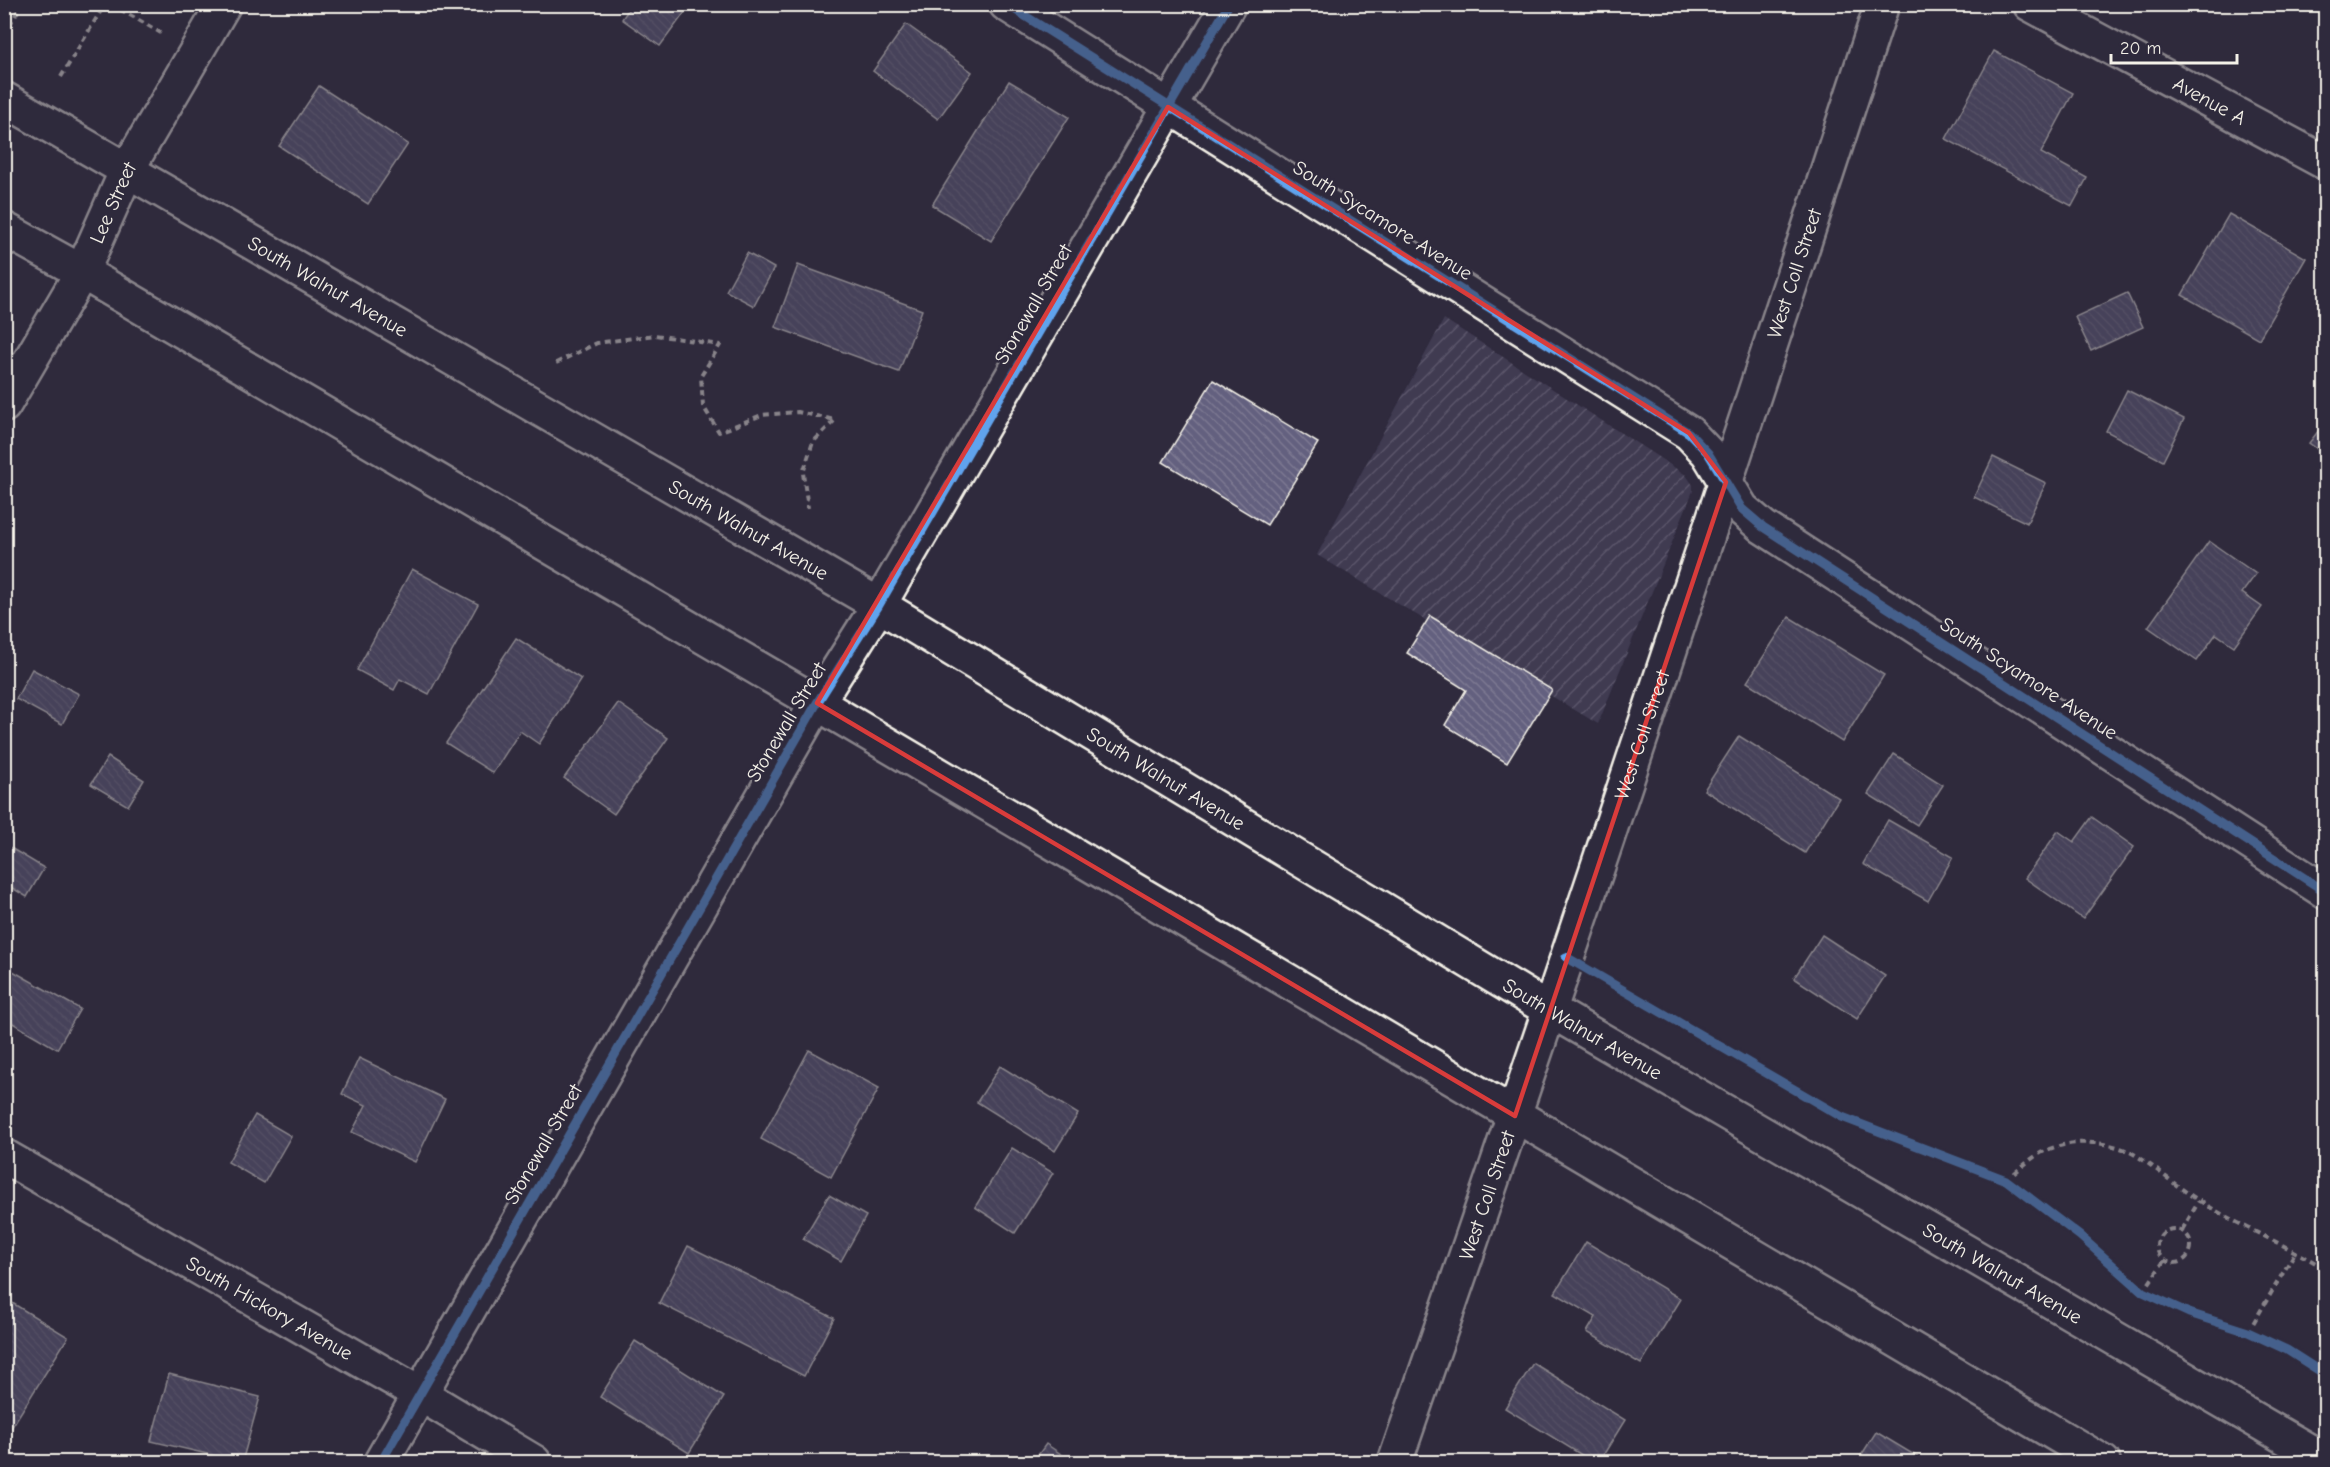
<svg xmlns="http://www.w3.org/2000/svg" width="2330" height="1467" viewBox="0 0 2330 1467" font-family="'Comic Neue',sans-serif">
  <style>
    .industrial { fill: url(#industrial-furrows) }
    .building { fill: url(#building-back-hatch); stroke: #f4f1e8; stroke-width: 1.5 }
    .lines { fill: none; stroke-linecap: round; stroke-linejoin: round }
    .minor-casing { stroke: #f4f1e8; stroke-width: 38 }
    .secondary-casing { stroke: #f4f1e8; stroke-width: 38 }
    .path { stroke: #f4f1e8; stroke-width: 4; stroke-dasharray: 6 4.5; stroke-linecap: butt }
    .minor { stroke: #2f2a3d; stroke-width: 33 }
    .secondary { stroke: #2f2a3d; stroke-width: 33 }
    .cycleway-casing { stroke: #2f2a3d; stroke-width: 13 }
    .cycleway { stroke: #60a3ed; stroke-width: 9 }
    .marked { fill: none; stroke: #d93c3b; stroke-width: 4.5; stroke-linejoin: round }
    .labels { text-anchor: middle; stroke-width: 5; stroke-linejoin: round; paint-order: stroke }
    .street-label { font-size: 20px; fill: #f4f1e8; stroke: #2f2a3d }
  </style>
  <defs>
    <pattern id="industrial-furrows" width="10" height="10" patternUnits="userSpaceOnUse" patternTransform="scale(1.5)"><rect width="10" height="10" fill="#3f3a51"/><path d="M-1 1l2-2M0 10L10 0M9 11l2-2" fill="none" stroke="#5b576a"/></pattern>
    <pattern id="building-back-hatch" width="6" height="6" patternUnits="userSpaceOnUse" patternTransform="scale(1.5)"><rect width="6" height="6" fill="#64617f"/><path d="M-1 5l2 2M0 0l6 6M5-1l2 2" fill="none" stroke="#7b7891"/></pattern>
  </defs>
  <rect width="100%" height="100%" fill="#2f2a3d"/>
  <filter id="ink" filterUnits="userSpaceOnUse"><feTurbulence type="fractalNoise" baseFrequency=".0167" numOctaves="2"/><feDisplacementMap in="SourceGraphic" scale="12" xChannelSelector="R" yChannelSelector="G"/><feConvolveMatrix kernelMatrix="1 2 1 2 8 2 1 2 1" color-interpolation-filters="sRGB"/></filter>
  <g filter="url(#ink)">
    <!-- industrial -->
    <path class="industrial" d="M 1444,319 L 1686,475 L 1693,485 L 1693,491 L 1598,724 L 1317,555 Z"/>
    <!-- building -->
    <g class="building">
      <path d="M 691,4 L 660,46 L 622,19 L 632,4 Z"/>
      <path d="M 906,24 L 972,72 L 938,119 L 873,71 Z"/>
      <path d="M 1994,51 L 2073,93 L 2041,153 L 2087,178 L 2072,206 L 1946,139 Z"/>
      <path d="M 1009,81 L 1069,117 L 991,241 L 932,205 Z"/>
      <path d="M 319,86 L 408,144 L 368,204 L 279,146 Z"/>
      <path d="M 2229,214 L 2306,258 L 2259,339 L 2182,295 Z"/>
      <path d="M 747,253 L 774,268 L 754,306 L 726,291 Z"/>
      <path d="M 798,265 L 922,310 L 899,372 L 775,327 Z"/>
      <path d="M 2127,293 L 2143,327 L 2091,351 L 2075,317 Z"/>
      <path d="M 1213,380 L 1318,443 L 1267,525 L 1163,462 Z"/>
      <path d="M 2127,390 L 2184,419 L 2163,461 L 2106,431 Z"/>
      <path d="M 2326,421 L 2326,455 L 2309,443 Z"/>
      <path d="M 1993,457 L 2046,483 L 2027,523 L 1974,497 Z"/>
      <path d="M 2209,541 L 2256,574 L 2242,593 L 2262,607 L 2234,646 L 2216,634 L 2197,661 L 2148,627 Z"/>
      <path d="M 412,569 L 478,604 L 429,694 L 400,679 L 394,690 L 357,670 Z"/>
      <path d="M 1430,616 L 1552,690 L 1507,763 L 1445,725 L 1466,690 L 1407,653 Z"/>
      <path d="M 1789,617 L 1884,675 L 1842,742 L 1747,682 Z"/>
      <path d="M 516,638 L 581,679 L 539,744 L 520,731 L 493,773 L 446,743 Z"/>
      <path d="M 32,669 L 79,694 L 62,724 L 16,699 Z"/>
      <path d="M 618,703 L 668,738 L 614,814 L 564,778 Z"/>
      <path d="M 1739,736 L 1839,798 L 1805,853 L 1704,790 Z"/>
      <path d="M 1894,754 L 1943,785 L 1917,825 L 1868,794 Z"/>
      <path d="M 108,757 L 144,780 L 128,806 L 91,784 Z"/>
      <path d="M 2092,817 L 2134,847 L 2083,919 L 2025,878 L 2058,831 L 2074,842 Z"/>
      <path d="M 1888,820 L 1953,857 L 1928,901 L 1863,864 Z"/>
      <path d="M 4,844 L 44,868 L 27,897 L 4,883 Z"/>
      <path d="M 1822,935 L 1885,976 L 1857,1019 L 1794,978 Z"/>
      <path d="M 4,966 L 80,1009 L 57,1049 L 4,1018 Z"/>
      <path d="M 809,1050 L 879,1088 L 831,1177 L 761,1139 Z"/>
      <path d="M 359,1058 L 445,1099 L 415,1162 L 352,1132 L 366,1105 L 342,1094 Z"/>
      <path d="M 1000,1066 L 1078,1114 L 1055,1151 L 977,1102 Z"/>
      <path d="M 255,1115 L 291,1136 L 264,1183 L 228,1162 Z"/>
      <path d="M 1012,1148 L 1053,1173 L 1015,1233 L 975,1207 Z"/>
      <path d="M 829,1195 L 866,1216 L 841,1261 L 803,1239 Z"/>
      <path d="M 1586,1242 L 1681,1299 L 1641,1364 L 1587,1332 L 1596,1317 L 1555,1293 Z"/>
      <path d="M 688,1246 L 834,1318 L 804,1376 L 659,1303 Z"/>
      <path d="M 4,1298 L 68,1337 L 10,1430 L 4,1426 Z"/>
      <path d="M 635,1341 L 724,1397 L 689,1453 L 600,1397 Z"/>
      <path d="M 1533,1363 L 1625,1420 L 1599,1462 L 1593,1462 L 1505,1408 Z"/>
      <path d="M 169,1374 L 260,1397 L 242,1462 L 151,1441 Z"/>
      <path d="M 1876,1432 L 1926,1462 L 1857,1462 Z"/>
      <path d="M 1046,1444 L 1073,1462 L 1033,1462 Z"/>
    </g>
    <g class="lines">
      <!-- minor casing -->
      <g class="minor-casing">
        <g id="minor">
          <path d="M 1006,4 L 1689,433 L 1708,453 L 1742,509 L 1763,527 L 2326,892"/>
          <path id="s1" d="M 2030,4 L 2326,163"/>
          <path id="s2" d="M 4,405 L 82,272 L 127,170 L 224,4"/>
          <path id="s3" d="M 4,1156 L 420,1394 L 534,1462"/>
          <path d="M 381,1462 L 817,703 L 879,605 L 1229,4"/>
          <path id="s4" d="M 1395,1462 C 1563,978 1723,492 1882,4"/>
        </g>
      </g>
      <!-- secondary casing -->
      <g class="secondary-casing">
        <g id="secondary">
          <path id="s5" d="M 4,99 L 879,605 L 1548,1009 L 2326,1461"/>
          <path d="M 4,229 L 82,272 L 817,703 L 2103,1462"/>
        </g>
      </g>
      <!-- path -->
      <g class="path">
        <path d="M 111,4 L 161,33"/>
        <path d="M 4,34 L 22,4"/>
        <path d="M 61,77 L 105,4"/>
        <path d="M 556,363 L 597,343 L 655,335 L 720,345 L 701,376 L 703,406 L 719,432 L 762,415 L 798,412 L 835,420 L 813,442 L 803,473 L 808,508"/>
        <path d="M 2006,1180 C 2017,1172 2027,1161 2039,1154 C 2065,1139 2105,1139 2132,1153 C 2156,1167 2176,1187 2200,1201 C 2240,1227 2285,1244 2326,1269"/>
        <circle cx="2174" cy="1246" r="17"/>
        <path d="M 2182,1230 L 2199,1201"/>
        <path d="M 2143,1292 L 2164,1261"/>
        <path d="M 2248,1332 L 2296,1251"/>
      </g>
      <!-- minor -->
      <use href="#minor" class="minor"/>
      <!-- secondary -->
      <use href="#secondary" class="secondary"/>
      <!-- cycleway casing -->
      <g class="cycleway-casing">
        <g id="cycleway">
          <path d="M 1006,4 L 1689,433 L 1708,453 L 1742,509 L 1763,527 L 2326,892"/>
          <path d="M 1566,957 L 1842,1117 L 2006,1180 L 2080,1236 L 2143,1292 L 2189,1313 L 2248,1332 L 2287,1350 L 2326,1375"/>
          <path d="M 381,1462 L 817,703 L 879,605 L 1229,4"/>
        </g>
      </g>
      <!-- cycleway -->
      <use href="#cycleway" class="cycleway"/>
    </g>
  </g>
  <!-- marked area -->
  <path d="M0 0H2330V1467H0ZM 1168,107 L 1689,433 L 1726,482 L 1515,1116 L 817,703 Z" fill="#2f2a3d" fill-opacity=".55" fill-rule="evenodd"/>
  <path class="marked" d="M 1168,107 L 1689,433 L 1726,482 L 1515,1116 L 817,703 Z"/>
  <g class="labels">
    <!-- street labels -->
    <g class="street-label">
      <text dy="7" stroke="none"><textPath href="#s1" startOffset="204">Avenue A</textPath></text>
      <text dy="7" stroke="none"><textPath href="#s2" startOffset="230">Lee Street</textPath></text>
      <text transform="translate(1383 220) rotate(32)" y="7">South Sycamore Avenue</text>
      <text dy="7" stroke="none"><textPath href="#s4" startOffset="1254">West Coll Street</textPath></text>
      <text dy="7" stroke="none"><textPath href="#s5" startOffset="374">South Walnut Avenue</textPath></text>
      <text transform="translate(1033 304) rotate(-60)" y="7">Stonewall Street</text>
      <text dy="7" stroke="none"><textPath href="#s5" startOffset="860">South Walnut Avenue</textPath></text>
      <text transform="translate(2029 678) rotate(33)" y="7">South Scyamore Avenue</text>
      <text transform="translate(786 722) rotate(-59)" y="7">Stonewall Street</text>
      <text dy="7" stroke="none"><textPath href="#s4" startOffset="768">West Coll Street</textPath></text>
      <text dy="7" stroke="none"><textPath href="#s5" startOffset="1346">South Walnut Avenue</textPath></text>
      <text dy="7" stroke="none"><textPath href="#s5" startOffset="1832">South Walnut Avenue</textPath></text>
      <text transform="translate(543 1144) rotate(-60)" y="7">Stonewall Street</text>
      <text dy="7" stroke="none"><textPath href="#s4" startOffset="282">West Coll Street</textPath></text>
      <text dy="7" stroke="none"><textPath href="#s5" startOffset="2318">South Walnut Avenue</textPath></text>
      <text dy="7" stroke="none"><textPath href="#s3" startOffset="306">South Hickory Avenue</textPath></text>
    </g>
  </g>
  <!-- margin -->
  <rect width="2330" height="1467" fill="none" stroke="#2f2a3d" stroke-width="24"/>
  <rect x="12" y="12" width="2306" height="1443" fill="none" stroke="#f4f1e8" stroke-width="2" filter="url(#ink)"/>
  <!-- scale -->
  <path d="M2111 54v9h126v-9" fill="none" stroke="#f4f1e8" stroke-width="3"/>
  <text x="2120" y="54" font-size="18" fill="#f4f1e8" stroke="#2f2a3d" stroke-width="4.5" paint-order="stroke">20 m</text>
</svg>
